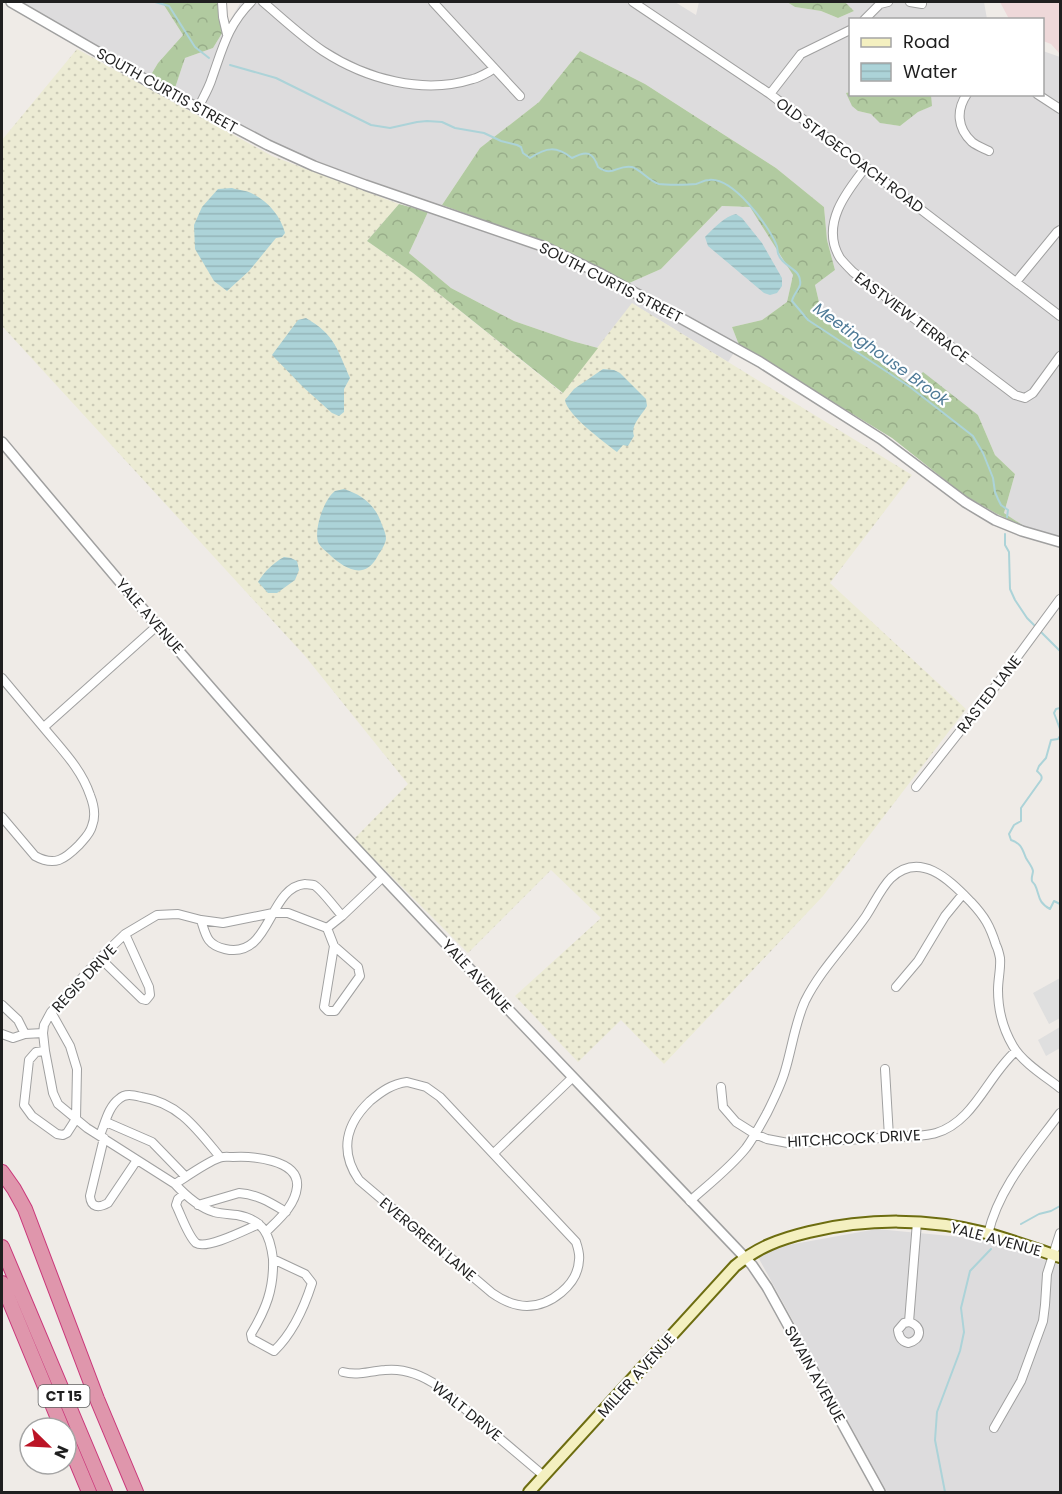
<svg xmlns="http://www.w3.org/2000/svg" width="1062" height="1494" font-family="Poppins,sans-serif">
<defs>
<pattern id="farmland-dots" width="8" height="8" patternUnits="userSpaceOnUse" patternTransform="scale(1.5)"><rect width="8" height="8" fill="#ecebd4"/><path d="M2 2h.1M6 6h.1" fill="none" stroke="#cac9b6" stroke-width="1.8" stroke-linecap="round"/></pattern>
<pattern id="forest-crowns" width="20" height="18" patternUnits="userSpaceOnUse" patternTransform="scale(1.5)"><rect width="20" height="18" fill="#b1caa0"/><path d="M2 6a3 3 0 1 1 6 0M12 15a3 3 0 1 1 6 0" fill="none" stroke="#98ad89"/></pattern>
<pattern id="water-rules" width="6" height="5" patternUnits="userSpaceOnUse" patternTransform="scale(1.5)"><rect width="6" height="5" fill="#acd3d8"/><path d="M0 2.5h6" fill="none" stroke="#94b5b9"/></pattern>
</defs>
<rect width="100%" height="100%" fill="#efebe7"/>
<path fill="#dddcdd" d="M18,2H162L183,35L158,63L149,78Z
M241,2H675L696,15L699,2H787L795,7L821,11L838,18L854,11L845,2H984L987,19L850,20V92L846,93L858,111L871,114L881,123L900,126L918,112L931,106V95L1042,94L1043,51L1060,57V537L1027,528L1004,513L1015,474L995,455L978,415L911,385L823,319L815,285L835,270L827,240L824,207L776,168L645,84L580,51L539,102L480,148L442,205L351,174L284,148L174,91L185,58L213,48Z
M722,206L750,207L778,248L793,275L787,302L762,320L732,327L739,345L728,362L633,304L598,348L572,341L514,321L451,288L409,253L428,212L528,247L571,265L613,287L627,284L661,269Z
M877,1229L981,1239L1060,1265V1492H887L758,1257L777,1247Z"/>
<path fill="#eed8d9" d="M1000,2H1060V54L1051,44L1043,41L1042,20L1009,19Z"/>
<path fill="url(#farmland-dots)" d="M77,49L272,156L399,204L367,241L413,273L562,393L632,303L912,475L830,583L966,709L823,896L664,1064L621,1020L578,1062L515,996L601,918L551,870L468,953L354,839L408,784L305,656L2,326V140Z"/>
<path fill="url(#forest-crowns)" d="M162,2H219L218,17L224,30L213,48L185,58L174,91L149,78L158,63L183,35Z
M787,2H845L854,11L838,18L821,11L795,7Z
M580,51L645,84L701,120L776,168L824,207L827,240L835,270L815,285L823,319L910,385L923,372L978,415L995,455L1015,474L1004,513L1027,528L997,514L964,495L892,438L739,345L732,327L762,320L787,302L793,275L750,207L722,206L661,269L627,284L550,244L442,205L480,148L539,102Z
M850,92V94L931,95L932,106L918,112L900,126L880,123L871,114L858,111L852,106L846,93Z
M399,204L428,212L409,253L451,288L514,321L572,341L598,348L563,393L413,273L367,241Z"/>
<path fill="#dfdfdf" d="M1060,978V1018L1049,1024L1033,993Z
M1060,1027V1048L1046,1056L1038,1040Z"/>
<path fill="url(#water-rules)" d="M232,188C238,190 245,190 251,193C267,200 281,216 285,233L282,237L276,238L249,271L227,291L214,281L195,249L194,225L202,207L218,189Z
M736,214L742,218L762,243L782,278V286L777,293L770,295L764,293L708,246L705,237C713,229 725,216 736,214Z
M306,318C335,335 337,349 350,378L344,389V412L339,416L332,413L302,386L272,355L298,320Z
M603,369L614,370L620,373L646,399L647,406C642,415 630,425 634,436L628,446L623,445L617,452C604,442 567,415 565,400L574,389Z
M344,489C363,495 376,506 382,525C384,530 386,534 386,539C385,546 379,553 376,559C363,580 344,568 330,555C326,551 320,547 318,542C314,529 324,499 335,491C338,490 341,490 344,489Z
M284,557L291,558L297,561L299,570L295,580L277,593H268L258,582C265,571 273,563 284,557Z"/>
<g fill="none" stroke-linecap="round" stroke-linejoin="round">
<path stroke="#acd3d8" stroke-width="2" d="M155,2L169,6L195,47L209,58
M230,65L276,78L371,125L390,128L417,122L427,121L442,122L455,128L484,133L501,141L517,145L521,147L523,153L530,158C547,147 556,146 572,158C587,150 593,152 598,167C613,178 617,164 632,167C640,169 650,182 659,184C665,185 688,185 696,184C700,183 704,180 709,180C733,177 768,225 776,244C778,247 777,250 778,253C782,268 803,268 800,285C798,291 793,295 792,301L808,320L910,387L973,436L983,453L993,478L995,492L998,499L1001,505L1008,510L1007,517
M1005,534V545L1009,552L1010,589L1015,600L1027,618L1060,651
M1060,708L1056,709L1054,713L1060,729
M1060,736L1058,739L1051,740L1046,758L1039,766L1037,771C1040,774 1043,776 1041,780L1021,808V821L1014,825L1009,834L1011,840C1022,844 1022,849 1026,858C1028,862 1032,866 1033,871C1033,874 1031,877 1032,881C1032,882 1034,883 1035,885C1040,895 1037,902 1050,909L1054,901L1060,904
M1021,1224L1039,1214L1051,1211L1060,1206
M945,1492L935,1440L937,1412L960,1351L964,1332L961,1308L970,1271L991,1249"/>
<defs>
<path id="minor" d="M222,2L223,17L227,34
M263,2C282,18 302,37 323,51C366,79 423,95 473,79C481,77 488,72 494,69
M433,2L520,96
M633,2L770,94L1060,316
M910,2L922,4
M864,20L880,4L888,2
M770,94L801,54L850,30
M967,94C956,110 957,128 972,142C977,146 983,148 989,151
M1037,94L1060,109
M198,108C203,98 209,88 212,78C223,47 228,25 251,2
M866,167C846,192 820,225 840,258C844,263 849,268 853,272L1015,395L1025,398L1033,393L1060,356
M1016,282L1057,232L1060,230
M2,678C17,696 33,715 49,734C65,753 82,771 90,795C94,805 96,816 92,826C90,834 84,839 79,845C65,859 55,867 35,856L2,817
M44,727L158,625
M916,787L998,683L1060,599
M201,920C206,936 207,945 225,949C271,960 268,887 305,884C306,884 313,885 314,885C321,889 336,909 342,916
M327,928L334,946L324,1007L328,1011H335L360,976L358,967L334,946
M100,958L142,999L146,1000L150,995L149,987L125,934
M896,987L918,961L945,916L963,894
M2,1005L18,1020L25,1034
M2,1034L13,1038L25,1034L43,1033
M45,1051L36,1052L29,1060L24,1105L32,1116L57,1134L63,1135L67,1133L76,1119L77,1069L70,1046L51,1012
M885,1069L889,1137
M407,1082L426,1087L440,1097L576,1242C578,1248 580,1254 579,1260C578,1285 550,1306 527,1306C514,1306 502,1300 492,1293L359,1180C339,1151 346,1124 370,1101C382,1091 392,1084 407,1082Z
M721,1087L723,1107L736,1122L755,1134L767,1139L788,1143L917,1136C923,1135 930,1135 936,1133C974,1122 988,1075 1016,1051
M106,1122L152,1142L186,1177
M100,1135C105,1124 108,1107 119,1099C125,1093 133,1095 141,1097C179,1103 197,1129 220,1157
M104,1138L90,1196C91,1208 99,1208 108,1203L137,1160
M494,1153L572,1078
M175,1184C186,1177 207,1162 219,1158C223,1156 228,1157 233,1157C251,1156 300,1159 297,1187C295,1206 279,1219 266,1232
M184,1194L178,1199L176,1205C181,1215 188,1236 196,1243C207,1250 247,1229 259,1224
M690,1201C709,1184 730,1168 746,1148C754,1137 761,1124 767,1113C774,1099 781,1085 785,1071C792,1048 795,1023 805,1001C821,969 846,945 866,916C874,904 881,888 891,878C921,850 950,881 971,902C985,917 990,926 996,945C998,949 999,953 1000,958C1001,968 998,979 998,990C998,1009 1003,1029 1013,1046C1022,1062 1046,1077 1060,1088
M198,1205L239,1193C257,1194 271,1203 286,1212
M988,1234C999,1187 1032,1151 1060,1113
M273,1259C270,1235 264,1220 237,1215C230,1214 222,1214 214,1212C198,1207 186,1196 175,1184L87,1128L58,1104L53,1093L45,1051L43,1033L44,1025L51,1012L100,958L125,934L157,915L178,914L201,920L223,923L273,913H288L327,928L342,916L383,877
M273,1259L305,1274L312,1283C304,1308 293,1333 274,1351L252,1339L251,1334C266,1309 274,1289 273,1259Z
M909,1322C923,1326 922,1340 908,1343C901,1341 899,1337 898,1330L904,1323L909,1322L917,1222
M343,1372C358,1376 369,1371 385,1370C404,1368 422,1375 438,1386L544,1476
M994,1428L1021,1381L1043,1321L1045,1305L1047,1274L1060,1233"/>
<path id="tertiary" d="M11,2L158,87L268,145L314,166L365,185L545,247L601,274L760,362L881,439L965,502L995,520L1022,531L1060,542
M2,442C107,567 213,694 324,814C465,966 610,1115 752,1265L767,1287L880,1492"/>
<path id="secondary" d="M529,1492L735,1266C758,1247 780,1239 809,1232C867,1218 929,1218 986,1233C1011,1240 1036,1249 1060,1257"/>
<path id="motorway" d="M2,1172L14,1189L25,1209L97,1399L136,1492
M2,1247L105,1492
M2,1283L62,1428
M66,1437L89,1492"/>
</defs>
<use href="#minor" stroke="#a0a0a0" stroke-width="10"/>
<use href="#tertiary" stroke="#a0a0a0" stroke-width="12"/>
<use href="#secondary" stroke="#6d6d10" stroke-width="14"/>
<use href="#motorway" stroke="#ca377a" stroke-width="16"/>
<use href="#minor" stroke="#fff" stroke-width="8"/>
<use href="#tertiary" stroke="#fff" stroke-width="9"/>
<use href="#secondary" stroke="#f4f0c0" stroke-width="10"/>
<use href="#motorway" stroke="#df96ac" stroke-width="14"/>
</g>
<g text-anchor="middle" dominant-baseline="central" stroke-width="4.5" stroke-linejoin="round" paint-order="stroke">
<rect fill="#fff" stroke="#626262" stroke-width="1.5" x="38.5" y="1385" width="51" height="22" rx="4.5"/>
<g font-size="14" font-weight="bold" fill="#1f1f1f">
<text x="64" y="1396">CT 15</text>
</g>
<g font-size="15" fill="#1f1f1f" stroke="#fff">
<text transform="translate(167 90) rotate(29)">SOUTH CURTIS STREET</text>
<text transform="translate(850 155) rotate(37)">OLD STAGECOACH ROAD</text>
<text transform="translate(611 282) rotate(27)">SOUTH CURTIS STREET</text>
<text transform="translate(912 317) rotate(37)">EASTVIEW TERRACE</text>
<text transform="translate(150 616) rotate(49)">YALE AVENUE</text>
<text transform="translate(989 694) rotate(-52)">RASTED LANE</text>
<text transform="translate(477 976) rotate(47)">YALE AVENUE</text>
<text transform="translate(84 978) rotate(-47)">REGIS DRIVE</text>
<text transform="translate(854 1138) rotate(-3)">HITCHCOCK DRIVE</text>
<text transform="translate(428 1239) rotate(40)">EVERGREEN LANE</text>
<text transform="translate(996 1239) rotate(15)">YALE AVENUE</text>
<text transform="translate(815 1374) rotate(61)">SWAIN AVENUE</text>
<text transform="translate(636 1375) rotate(-48)">MILLER AVENUE</text>
<text transform="translate(467 1411) rotate(39)">WALT DRIVE</text>
</g>
<g font-size="16" font-style="italic" fill="#4e7a97" stroke="#fff">
<text transform="translate(881 354) rotate(36)">Meetinghouse Brook</text>
</g>
</g>
<rect width="1062" height="1494" fill="none" stroke="#1f1f1f" stroke-width="6"/>
<rect x="849" y="18" width="195" height="78" fill="#ffffff" stroke="#a5a5a5" stroke-width="1.5"/>
<rect x="861" y="38" width="30" height="9" fill="#f4f0c0" stroke="#a5a5a5" stroke-width="1.5"/>
<text x="903" y="48" font-size="18" fill="#1f1f1f">Road</text>
<rect x="861" y="63" width="30" height="18" fill="url(#water-rules)" stroke="#a5a5a5" stroke-width="1.5"/>
<text x="903" y="78" font-size="18" fill="#1f1f1f">Water</text>
<g transform="translate(48 1446) rotate(114)"><circle r="28" fill="#ffffff" stroke="#a5a5a5" stroke-width="1.5"/>
<path d="M0-4.5L10 22L0 15L-10 22Z" fill="#bb1426"/>
<text y="-9" font-size="16" font-weight="bold" text-anchor="middle" fill="#1f1f1f">N</text>
</g>
</svg>
